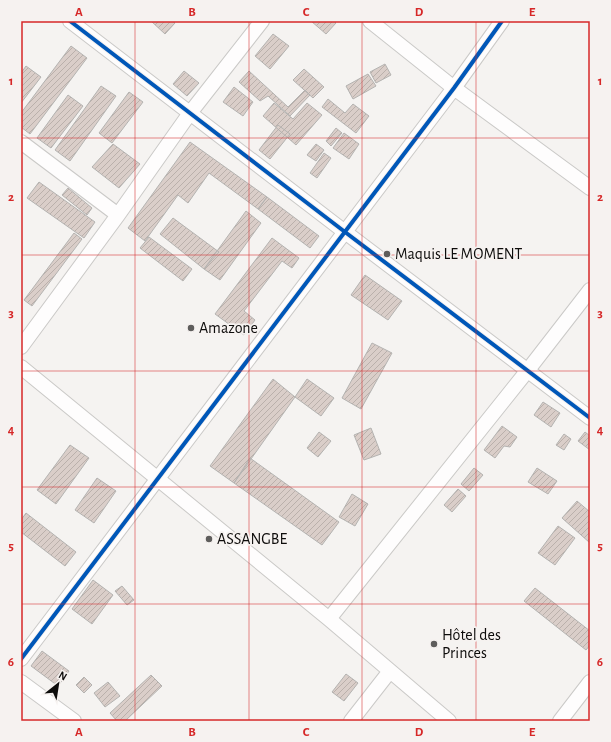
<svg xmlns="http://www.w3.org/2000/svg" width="611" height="742" font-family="'Alegreya Sans',sans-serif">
<defs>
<pattern id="building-hatch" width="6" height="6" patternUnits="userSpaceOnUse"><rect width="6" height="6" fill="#dacec9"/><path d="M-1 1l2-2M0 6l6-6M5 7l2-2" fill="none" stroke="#bab0ab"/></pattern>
</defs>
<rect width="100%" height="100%" fill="#f5f3f1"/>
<path fill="url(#building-hatch)" stroke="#b4b3b1" d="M151,21H172L175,23L165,34Z
M311,21H334L336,23L326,34Z
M273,34L289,46L270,69L255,56Z
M71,46L87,58L30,134L21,127V113Z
M385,64L391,75L376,83L370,72Z
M26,66L41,77L21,103V73Z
M304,69L324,87L313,98L293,80Z
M184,71L199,83L187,96L173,84Z
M249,71L288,107L305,90L310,95L290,116L268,96L260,101L239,82Z
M368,74L376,86L353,99L346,86Z
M101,86L116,96L70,161L55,150Z
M234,87L253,102L243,116L223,102Z
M129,92L143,102L112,143L99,133Z
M68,95L83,106L51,148L37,138Z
M328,99L345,113L353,104L369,116L356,133L322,107Z
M274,103L293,119L307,103L322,115L296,145L263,116Z
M278,125L290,134L270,159L259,150Z
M336,128L342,133L331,146L326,141Z
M344,133L359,144L349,159L333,148Z
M190,142L267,197L258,209L209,173L188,203L178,195L145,241L128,228Z
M113,144L140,164L119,188L92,167Z
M316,144L324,150L316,161L307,155Z
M324,153L331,158L317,178L310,173Z
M39,182L95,222L84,238L27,198Z
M68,188L92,208L87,215L62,195Z
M267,197L319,236L310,248L258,209Z
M246,211L261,223L220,280L204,269Z
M173,218L219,252L204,269L160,234Z
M74,233L82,239L32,306L24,300Z
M149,237L192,269L183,281L140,248Z
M272,238L299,258L292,268L282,261L244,311L255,320L244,335L215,314Z
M365,275L402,301L388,320L351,295Z
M372,343L392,353L361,409L342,398Z
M273,379L295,397L234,483L210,466Z
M307,379L334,398L321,416L295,397Z
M543,402L560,413L551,427L534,415Z
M502,426L517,437L510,447L504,446L495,458L484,450Z
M371,428L381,454L364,460L354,435Z
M319,432L331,441L318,457L307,448Z
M585,432L590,436V450L578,441Z
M564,434L571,439L564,450L556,445Z
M70,445L89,458L56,504L37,490Z
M250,458L339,522L322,545L234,483Z
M474,468L483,475L469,491L461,484Z
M537,468L557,481L548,494L528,482Z
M97,478L116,491L94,523L75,510Z
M458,489L466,496L452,512L444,505Z
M352,494L368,504L355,526L339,517Z
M577,501L590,512V543L562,518Z
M26,513L76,552L65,566L21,532V520Z
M558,526L575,538L555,565L538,553Z
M93,580L113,595L92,624L72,609Z
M122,586L134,600L127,605L115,591Z
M535,588L590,631V645L586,650L524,601Z
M42,651L69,671L58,686L31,666Z
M346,674L358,683L344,701L332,692Z
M151,675L162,686L125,721H117L110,713Z
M84,677L92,685L84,693L76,685Z
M108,682L120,696L105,707L94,693Z"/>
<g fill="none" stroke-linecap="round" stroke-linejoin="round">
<defs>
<path id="minor" d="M70,21L345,232L590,418
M370,21L454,88L590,188
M21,142L118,215
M21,347L118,215L190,113L262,21
M21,367L329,619L449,721
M329,619L528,370L590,290
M21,659L454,88L502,21
M21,682L74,721
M351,721L390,671
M560,721L590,682"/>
</defs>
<use href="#minor" stroke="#cac9c7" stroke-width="16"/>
<use href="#minor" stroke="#fefdfd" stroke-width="14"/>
<defs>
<path id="cycleway" d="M70,21L345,232L590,418
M21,659L454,88L502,21"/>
</defs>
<use href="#cycleway" stroke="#f6f2f0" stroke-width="6"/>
<use href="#cycleway" stroke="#0057b8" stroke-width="4"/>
</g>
<path fill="none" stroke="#d62828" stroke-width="1" stroke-opacity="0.55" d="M135,21V721M249,21V721M362,21V721M476,21V721M21,138H590M21,255H590M21,371H590M21,487H590M21,604H590"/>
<g fill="#5e5d5c" stroke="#f6f2f0" stroke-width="1.5">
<circle cx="387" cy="254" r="4"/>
<circle cx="191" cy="328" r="4"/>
<circle cx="209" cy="539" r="4"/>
<circle cx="434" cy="644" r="4"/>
</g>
<g text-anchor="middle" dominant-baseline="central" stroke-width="3.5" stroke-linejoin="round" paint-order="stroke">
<g font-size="16" fill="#0d0c0b" stroke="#f6f2f0" text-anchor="start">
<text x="395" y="254">Maquis LE MOMENT</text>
<text x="199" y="328">Amazone</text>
<text x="217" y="539">ASSANGBE</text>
<text x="442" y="635">Hôtel des<tspan x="442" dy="18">Princes</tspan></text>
</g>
</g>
<rect width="611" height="742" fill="none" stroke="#f6f2f0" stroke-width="44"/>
<g transform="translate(58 684) rotate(30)" stroke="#f6f2f0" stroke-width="3" paint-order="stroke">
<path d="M0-3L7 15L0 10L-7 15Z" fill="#0d0c0b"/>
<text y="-6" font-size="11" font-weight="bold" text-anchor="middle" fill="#0d0c0b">N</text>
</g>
<rect x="22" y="22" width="567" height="698" fill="none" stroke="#d62828" stroke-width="1.5"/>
<g font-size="13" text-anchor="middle" font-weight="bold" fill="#d62828">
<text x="79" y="16">A</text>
<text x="192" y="16">B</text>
<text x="306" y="16">C</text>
<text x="419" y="16">D</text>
<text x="532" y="16">E</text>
<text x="11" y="85">1</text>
<text x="600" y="85">1</text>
<text x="11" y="201">2</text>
<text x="600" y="201">2</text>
<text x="11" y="317">3</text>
<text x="600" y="317">3</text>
<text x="11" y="434">4</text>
<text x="600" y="434">4</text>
<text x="11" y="550">5</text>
<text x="600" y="550">5</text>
<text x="11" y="666">6</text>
<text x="600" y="666">6</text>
<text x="79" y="736">A</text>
<text x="192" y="736">B</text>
<text x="306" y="736">C</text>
<text x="419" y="736">D</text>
<text x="532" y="736">E</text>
</g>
</svg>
